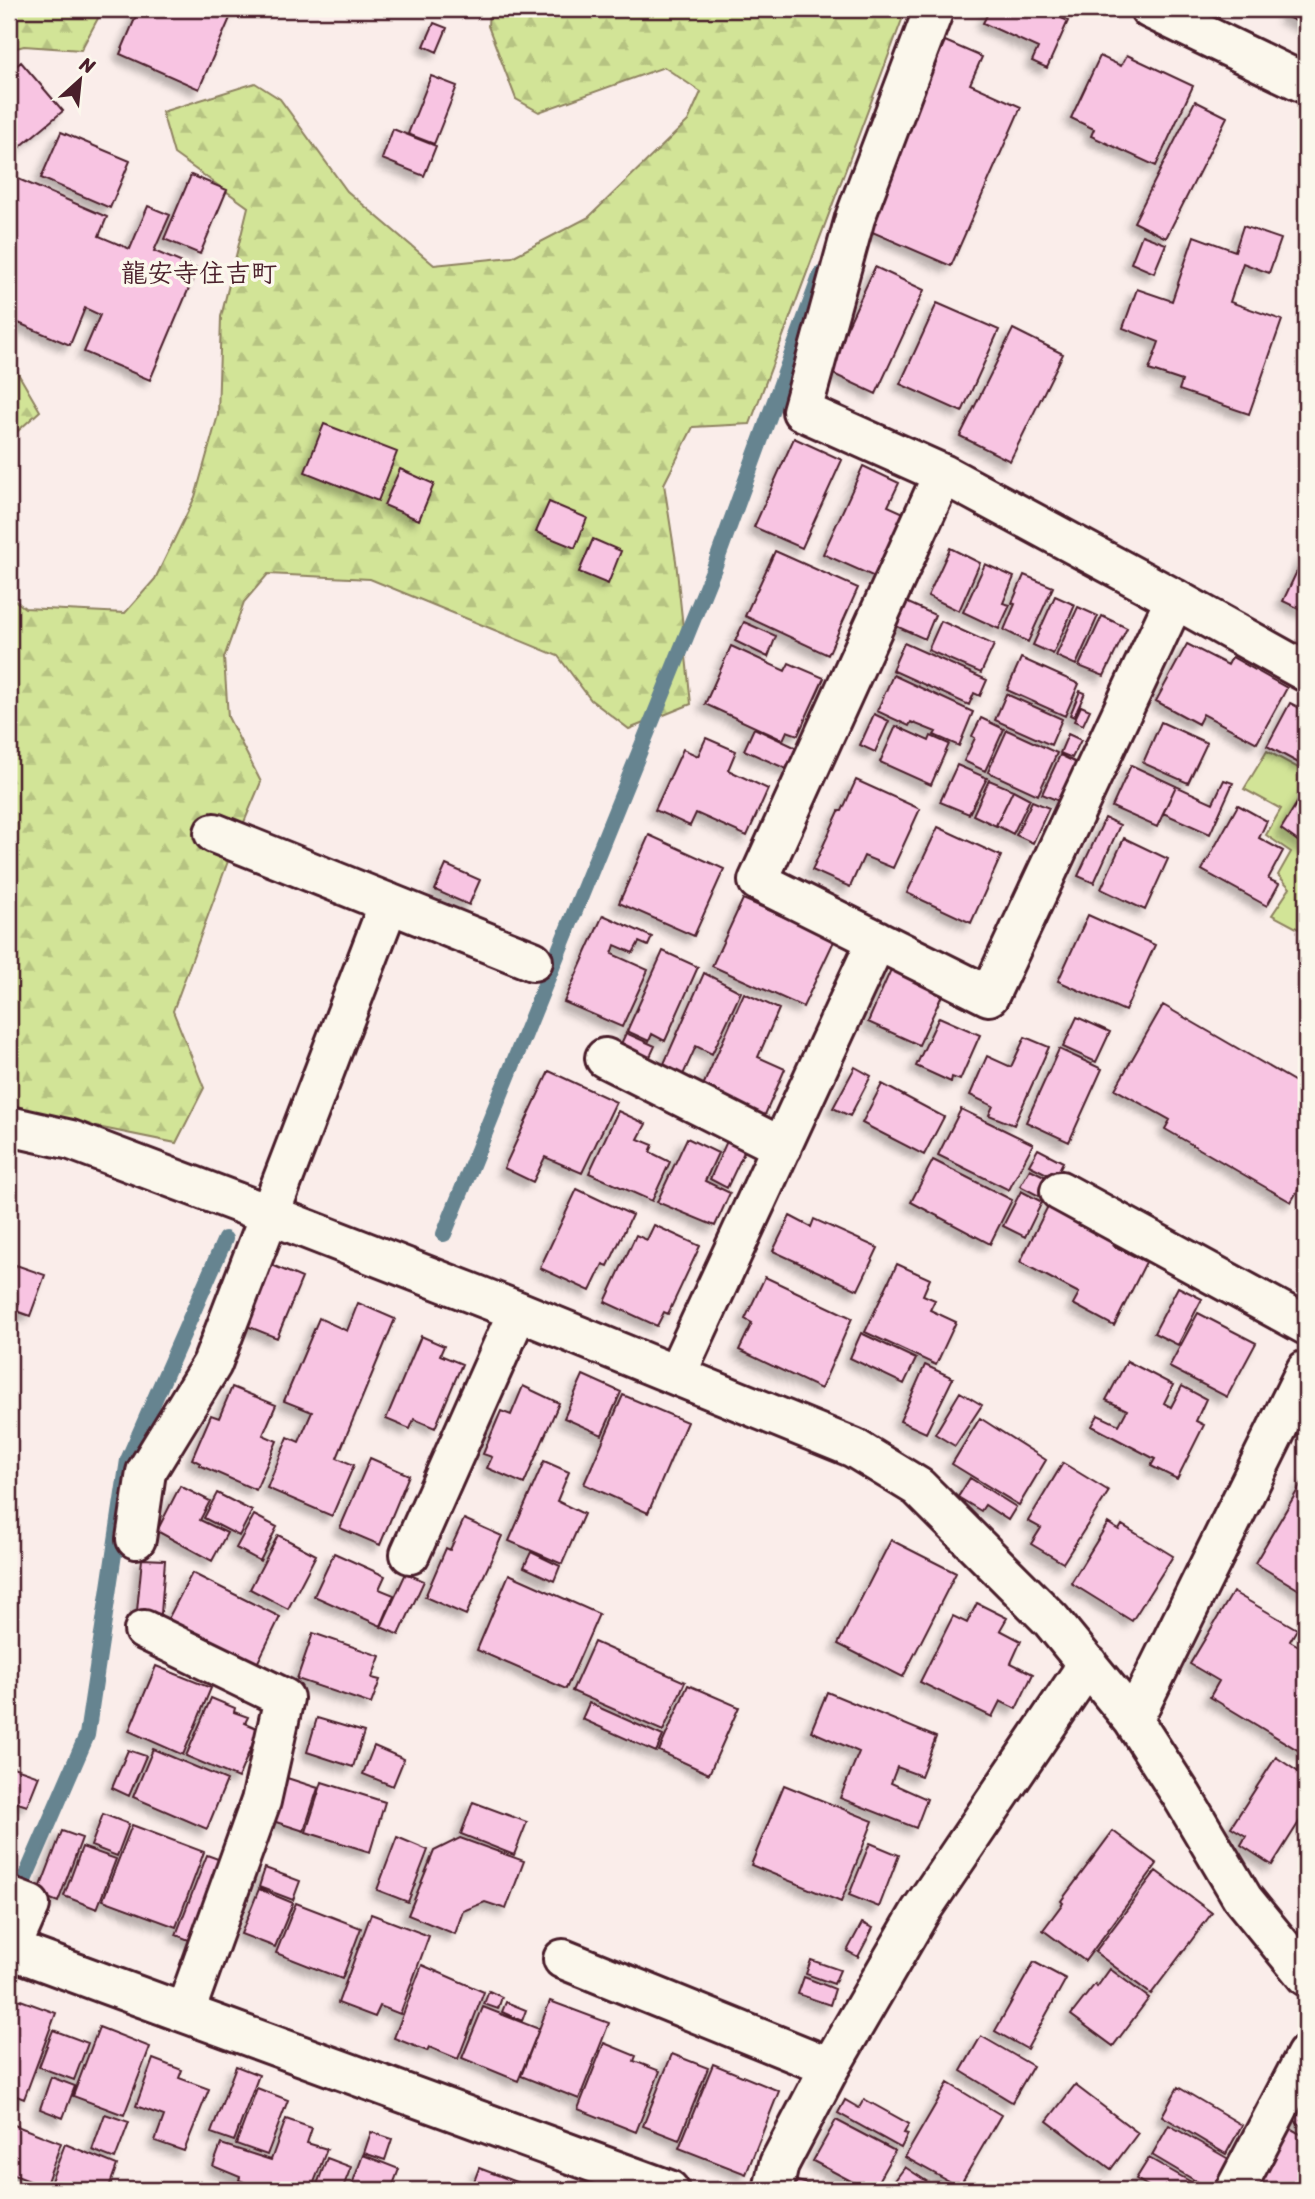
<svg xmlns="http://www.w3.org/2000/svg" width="1315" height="2199" font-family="Sriracha,'Klee One',sans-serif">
<defs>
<pattern id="forest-firs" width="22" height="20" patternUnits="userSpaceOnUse" patternTransform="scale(1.75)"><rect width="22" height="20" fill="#d2e497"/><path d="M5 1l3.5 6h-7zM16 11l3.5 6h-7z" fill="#b6c382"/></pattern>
<filter id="shadow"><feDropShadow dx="-6" dy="6" stdDeviation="3.5" flood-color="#0004"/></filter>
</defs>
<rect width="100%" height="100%" fill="#faedea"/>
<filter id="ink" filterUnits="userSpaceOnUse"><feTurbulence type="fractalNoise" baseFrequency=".0143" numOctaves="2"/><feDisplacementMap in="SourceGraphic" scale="14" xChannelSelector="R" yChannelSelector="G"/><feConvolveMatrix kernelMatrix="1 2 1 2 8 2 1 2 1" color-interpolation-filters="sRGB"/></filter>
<g filter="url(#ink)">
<path fill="url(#forest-firs)" stroke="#8e8261" stroke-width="2" d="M9,9H103L81,50L24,46L9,50Z
M489,9H906L750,424L693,427L664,484L676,561L691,704L629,729L591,700L558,656L370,579L268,574L244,602L224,658L228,717L261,782L231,853L173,1011L204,1088L176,1143L9,1109V912L13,904L9,890V596L25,608L125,613L155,579L195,497L218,415L221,317L248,207L174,154L162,112L255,83L280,99L347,191L434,265L512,257L589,217L688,121L701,92L664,67L539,112L516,99L488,26Z
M9,358L40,411L9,439Z"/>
<path fill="#d2e497" stroke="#8e8261" stroke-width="2" d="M1267,751L1302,770H1306V933L1272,915L1290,888L1278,875L1291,852L1266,835L1281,809L1244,789Z"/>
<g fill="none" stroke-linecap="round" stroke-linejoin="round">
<path stroke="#668490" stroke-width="16" d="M444,1234L714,568L821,274
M16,1899L87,1735L128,1460L225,1239"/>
</g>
<path fill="#f8c4e2" stroke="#4a1f2b" stroke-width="2" filter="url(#shadow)" d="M139,9H234L199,89L120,54Z
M990,9H1042L1068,21L1047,68L1032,61L1038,48L983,23Z
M1288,9H1306V26L1285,16Z
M434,23L447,28L437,52L424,46Z
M945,41L982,57L970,84L1021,107L951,266L863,228Z
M1127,55L1193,86L1156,166L1091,136L1094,129L1071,118L1100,56L1121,66Z
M21,62L63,111L9,156V72Z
M431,76L457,86L434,144L408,134Z
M1195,101L1227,117L1166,238L1134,222Z
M393,129L436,146L424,176L382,159Z
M61,132L130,161L110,208L41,178Z
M9,175L107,217L99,236L130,249L148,206L170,215L154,251L197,269L150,380L84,352L100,315L85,308L70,345L9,319Z
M191,175L227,190L200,254L164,239Z
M1243,226L1281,239L1269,273L1243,263L1230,302L1282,320L1249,414L1179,390L1182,381L1149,370L1159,342L1123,328L1137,289L1172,301L1194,236L1235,251Z
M1142,235L1166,244L1154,273L1131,263Z
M875,267L924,290L876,394L827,371Z
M937,303L999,330L962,412L900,384Z
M1013,329L1063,354L1010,461L960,436Z
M324,424L397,452L378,501L305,472Z
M794,438L842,460L802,548L754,527Z
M863,466L899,483L888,506L906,514L877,578L823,554Z
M400,469L434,484L419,520L384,505Z
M549,502L587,518L575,548L536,532Z
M593,539L621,551L608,584L579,572Z
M950,548L980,563L959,611L928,596Z
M775,551L858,588L828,655L745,616Z
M1306,552V612L1283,601Z
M985,564L1014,577L1003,603L1010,605L999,629L963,612Z
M1024,575L1053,587L1028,642L1004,630L1015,604L1012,603Z
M1055,596L1075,605L1053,654L1033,645Z
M906,602L935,615L925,639L896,626Z
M1078,607L1098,616L1076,665L1056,656Z
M1102,616L1127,628L1104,676L1079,666Z
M941,621L994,645L981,673L928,650Z
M744,622L776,636L768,657L735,641Z
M904,643L987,680L980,696L974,693L969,705L892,670Z
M1187,644L1228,665L1232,657L1287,688L1257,743L1203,714L1198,724L1156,701Z
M731,646L785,671L789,663L824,678L798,735L787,731L783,740L705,704Z
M1021,658L1079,684L1065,716L1007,690Z
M893,675L973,712L959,746L934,735L936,732L911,722L909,726L877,711Z
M1080,691L1085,693L1074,717L1070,715Z
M1006,694L1062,719L1051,745L995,720Z
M1290,703L1306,711V767L1267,746Z
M1081,706L1090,710L1083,725L1074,721Z
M874,714L889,721L875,752L860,745Z
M981,718L1004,729L985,771L964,761L975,738L972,736Z
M1161,722L1207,743L1188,783L1143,763Z
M896,726L929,741L931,736L949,744L931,785L880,762Z
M754,728L801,750L791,771L744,750Z
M1007,730L1057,753L1038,795L988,772Z
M1068,734L1081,740L1072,758L1060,753Z
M706,738L736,751L728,770L768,789L747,836L696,813L690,826L655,810L683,749L698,756Z
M1060,755L1083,766L1066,804L1042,794Z
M957,765L987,778L969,814L940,802Z
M1131,765L1176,786L1157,827L1112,807Z
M856,780L920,809L893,868L864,856L850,887L812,870L839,811H842Z
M989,780L1013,790L996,826L973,815Z
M1224,780L1233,783L1210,834L1163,813L1176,786L1213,803Z
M1306,788V847L1281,829Z
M1013,790L1030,799L1013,834L996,825Z
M1032,801L1049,808L1033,843L1016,835Z
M1238,805L1267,821L1259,838L1283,851L1268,879L1279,884L1267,906L1202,870Z
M1105,818L1120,825L1094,883L1078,876Z
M938,827L1001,856L971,923L907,893Z
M649,835L724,869L694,936L619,903Z
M1124,838L1168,859L1145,910L1101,889Z
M446,865L480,880L469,905L435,890Z
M743,899L835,939L803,1007L712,966Z
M603,915L652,937L648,946L639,942L633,953L615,945L612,954L648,970L622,1027L564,1002Z
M1088,915L1155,945L1125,1011L1058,981Z
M663,951L698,967L665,1041L652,1034L649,1041L627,1031Z
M892,967L944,991L919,1045L868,1022Z
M704,973L741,992L712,1054L696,1046L683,1075L663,1066Z
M744,993L779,1009L758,1057L785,1069L764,1117L702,1088Z
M1163,1005L1306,1088V1134L1302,1142L1306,1145V1176L1291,1202L1165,1129L1170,1120L1115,1089Z
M939,1017L980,1035L960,1080L952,1077L951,1082L916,1066Z
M1077,1017L1110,1032L1096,1062L1063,1047Z
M626,1033L655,1046L649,1059L620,1046Z
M1025,1037L1049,1047L1014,1125L989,1115L993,1106L970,1095L987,1056L1011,1067Z
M1059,1049L1102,1069L1069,1142L1026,1122Z
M855,1067L871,1076L850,1116L833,1108Z
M549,1071L616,1102L582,1173L545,1157L533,1182L504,1168Z
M882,1084L944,1117L924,1155L862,1123Z
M961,1109L1033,1144L1009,1190L938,1155Z
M618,1111L646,1124L638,1139L653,1145L650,1152L670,1162L652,1201L589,1173Z
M687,1138L718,1153L705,1181L730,1193L715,1226L657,1202Z
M727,1141L745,1150L727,1188L710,1179Z
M1038,1149L1063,1162L1055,1178L1029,1165Z
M933,1160L1012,1200L990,1244L911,1202Z
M1030,1169L1052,1180L1043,1198L1020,1186Z
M577,1189L632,1215L608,1266L603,1264L590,1291L540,1268Z
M1021,1191L1042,1202L1025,1237L1003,1226Z
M1051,1200L1120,1235L1114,1246L1146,1262L1114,1326L1073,1304L1079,1293L1020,1262Z
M790,1216L811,1227L814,1219L878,1248L858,1290L773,1251Z
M654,1225L700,1246L668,1314L664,1312L657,1326L605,1302L636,1235L647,1240Z
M897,1264L930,1279L923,1295L935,1300L930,1310L956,1322L936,1365L865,1332Z
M16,1265L45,1275L30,1316L16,1311L19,1303L9,1299V1285Z
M272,1265L302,1278L277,1338L247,1326Z
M765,1277L852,1318L821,1389L739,1350L752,1323L745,1319Z
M1178,1287L1202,1299L1178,1345L1154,1333Z
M358,1303L395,1319L337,1458L354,1465L332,1516L267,1488L288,1437L299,1442L312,1412L284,1401L319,1318L347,1331Z
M1198,1313L1256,1343L1227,1397L1169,1367Z
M861,1333L916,1359L904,1384L850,1358Z
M421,1336L444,1346L440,1355L462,1364L435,1428L414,1419L410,1429L386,1419Z
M1127,1361L1173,1385L1164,1403L1171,1407L1182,1386L1206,1399L1196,1421L1204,1425L1177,1479L1151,1466L1155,1459L1092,1426L1098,1415L1119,1425L1127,1410L1106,1400Z
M925,1365L953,1378L926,1433L900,1421Z
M583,1375L621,1392L602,1435L564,1418Z
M523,1386L559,1403L524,1484L487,1468L492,1457L483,1454L501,1411L511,1415Z
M232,1387L276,1405L263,1435L277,1441L256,1490L199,1465L200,1463L192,1459L211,1415L219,1418Z
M960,1392L982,1405L955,1446L935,1434Z
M623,1395L687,1422L648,1513L584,1484Z
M980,1418L1046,1460L1019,1505L952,1464Z
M370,1458L409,1475L380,1545L340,1528Z
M544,1461L569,1472L557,1501L584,1514L562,1564L509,1541Z
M1063,1463L1109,1491L1063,1563L1031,1544L1041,1528L1028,1521Z
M1306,1476V1594L1255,1563Z
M970,1478L1016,1507L1008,1520L985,1505L981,1511L958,1497Z
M180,1486L210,1501L200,1520L227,1533L212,1561L157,1531Z
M217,1493L252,1511L239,1536L204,1518Z
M254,1515L277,1527L260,1561L236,1548Z
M464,1519L502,1536L466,1615L425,1597L446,1548L450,1550Z
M1108,1523L1119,1530L1122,1525L1173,1556L1132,1621L1071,1583Z
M278,1535L316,1555L288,1609L250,1589Z
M891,1540L956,1573L903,1677L838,1644Z
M531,1552L560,1566L554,1581L524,1567Z
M334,1553L385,1576L379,1589L394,1595L381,1626L314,1596Z
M142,1559L165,1560L161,1614L137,1611Z
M192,1573L280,1617L257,1664L168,1619Z
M406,1573L424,1581L399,1635L381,1627Z
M509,1574L599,1614L566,1689L477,1650Z
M1233,1592L1297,1629L1290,1641L1306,1650V1755L1210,1697L1219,1681L1190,1664Z
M977,1603L1007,1618L1000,1630L1021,1641L1011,1663L1033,1674L1016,1709L1000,1701L992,1717L920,1682L953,1616L967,1623Z
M313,1633L380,1656L372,1678L380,1680L371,1704L297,1679Z
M594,1642L685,1682L663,1731L572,1691Z
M156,1666L211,1688L183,1755L129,1731Z
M688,1685L739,1707L709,1774L659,1751Z
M827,1692L936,1737L921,1776L897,1767L891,1783L927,1799L916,1828L840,1798L859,1752L811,1731Z
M211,1698L235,1708L234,1712L248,1717L245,1723L259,1729L238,1778L186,1756Z
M589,1703L663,1736L656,1752L582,1719Z
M317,1718L364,1732L353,1767L307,1752Z
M374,1746L404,1759L393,1786L363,1774Z
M153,1749L227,1780L207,1829L133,1797Z
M128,1750L146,1756L129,1796L112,1788Z
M1276,1757L1306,1777V1811L1272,1865L1241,1845L1246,1836L1231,1827Z
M10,1766L39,1776L27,1806L9,1800Z
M287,1778L318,1788L304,1831L273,1821Z
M322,1782L385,1802L370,1852L306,1832Z
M784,1785L873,1821L841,1902L751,1865Z
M473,1802L527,1822L514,1855L461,1834Z
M103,1814L129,1824L117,1856L91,1846Z
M132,1825L204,1852L176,1927L103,1900Z
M62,1831L82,1838L58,1902L38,1894Z
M1113,1831L1157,1864L1085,1961L1043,1930L1063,1903L1061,1901Z
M397,1837L428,1850L408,1902L377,1890Z
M460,1838L524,1861L506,1909L485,1902L463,1911L455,1934L408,1915L434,1851Z
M870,1843L899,1855L879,1907L849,1895Z
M82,1847L116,1859L97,1909L64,1896Z
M207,1855L229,1863L199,1944L176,1935Z
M265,1868L300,1881L293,1900L259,1887Z
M1156,1871L1212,1913L1151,1994L1095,1952Z
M259,1889L293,1903L275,1947L241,1934Z
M296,1903L361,1928L342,1979L276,1953Z
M371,1914L429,1936L400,2014L380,2006L375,2017L338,2003Z
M862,1923L873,1928L858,1957L847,1951Z
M811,1960L840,1970L834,1984L806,1974Z
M1034,1962L1066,1979L1027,2049L995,2031Z
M422,1965L484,1992L458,2059L429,2047L427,2051L394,2038Z
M1110,1969L1149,1998L1113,2046L1071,2015L1095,1984L1097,1987Z
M804,1977L835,1989L830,2005L798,1994Z
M489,1991L502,1997L498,2009L484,2004Z
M15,1998L56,2013L24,2099L9,2093V2013Z
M550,2001L609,2023L579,2099L521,2076Z
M506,2002L526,2010L522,2021L502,2012Z
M483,2007L539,2029L518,2081L462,2058Z
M99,2027L150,2047L124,2115L73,2096Z
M53,2030L88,2043L74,2080L39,2067Z
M981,2036L1033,2066L1012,2102L961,2071Z
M604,2043L636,2056L634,2061L660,2071L636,2132L578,2109Z
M672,2054L708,2068L679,2140L643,2126Z
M153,2059L182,2070L179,2078L209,2089L184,2151L155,2141L164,2116L136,2106Z
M713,2064L779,2091L746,2174L679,2148Z
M236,2066L259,2075L234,2141L211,2133Z
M51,2077L75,2086L63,2118L40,2109Z
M948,2083L1001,2115L959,2187L905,2157Z
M1075,2085L1138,2133L1111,2169L1047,2121Z
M1178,2087L1242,2125L1226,2154L1162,2116Z
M257,2088L288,2100L267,2155L236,2144Z
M864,2099L909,2124L904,2133L908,2134L901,2148L838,2113L845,2100L859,2108Z
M1297,2100L1306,2108V2123L1303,2127L1286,2113Z
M105,2114L129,2122L115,2159L92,2150Z
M286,2119L312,2128L307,2143L327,2149L311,2190H263L239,2180L240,2177L213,2166L221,2144L271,2160Z
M836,2120L895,2151L873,2190H868L813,2161Z
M9,2123L61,2143L45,2187L9,2173Z
M1169,2125L1234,2162L1217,2190H1211L1152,2155Z
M1284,2125L1306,2137V2190H1249Z
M371,2132L392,2139L385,2160L364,2153Z
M65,2144L117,2165L108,2190H53L48,2189Z
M363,2155L399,2169L391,2190H350Z
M327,2158L351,2167L342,2190H315Z
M1149,2158L1205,2190H1155L1136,2179Z
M905,2167L940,2190H888Z
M479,2168L537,2190H471Z
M793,2180L808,2184L817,2190H791Z"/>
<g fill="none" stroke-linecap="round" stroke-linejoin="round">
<defs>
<path id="minor" d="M934,9L855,218L802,411L943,474L1175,599L1306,672
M943,474L758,881L989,996L1175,599
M214,833L533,961
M605,1058L782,1147
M9,1126L71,1140L268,1214L518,1311L854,1448L918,1487L1051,1620L1133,1720L1182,1796L1243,1899L1306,1976
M1060,1191L1306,1325
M676,1375L877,940
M136,1539L146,1472L212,1364L389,903
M410,1554L518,1311
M144,1630L284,1698L261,1801L185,2012
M1133,1720L1306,1370
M9,1897L30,1905L9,1953
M10,1949L669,2190
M563,1959L830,2067
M773,2190L779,2164L830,2067L920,1912L1088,1664
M1235,2190L1306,2055"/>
<path id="major" d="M1150,9L1306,84"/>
</defs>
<use href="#minor" stroke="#4a1f2b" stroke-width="44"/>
<use href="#major" stroke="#4a1f2b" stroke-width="44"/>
<use href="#minor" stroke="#fbf7ec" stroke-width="38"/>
<use href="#major" stroke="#fbf7ec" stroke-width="38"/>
</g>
</g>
<g text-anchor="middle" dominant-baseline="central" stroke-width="7" stroke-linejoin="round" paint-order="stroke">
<g font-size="26" font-weight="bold" fill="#4a1f2b" stroke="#fbf7ec">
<text x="199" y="273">龍安寺住吉町</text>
</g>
</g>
<rect width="1315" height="2199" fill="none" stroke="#fbf7ec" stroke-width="35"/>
<rect x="18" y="18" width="1280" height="2164" fill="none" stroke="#4a1f2b" stroke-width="2.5" filter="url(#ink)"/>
<g transform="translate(80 80) rotate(27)" stroke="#fbf7ec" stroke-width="5" paint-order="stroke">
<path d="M0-5L12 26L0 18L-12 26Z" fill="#4a1f2b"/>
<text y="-10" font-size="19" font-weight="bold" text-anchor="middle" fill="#4a1f2b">N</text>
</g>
</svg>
